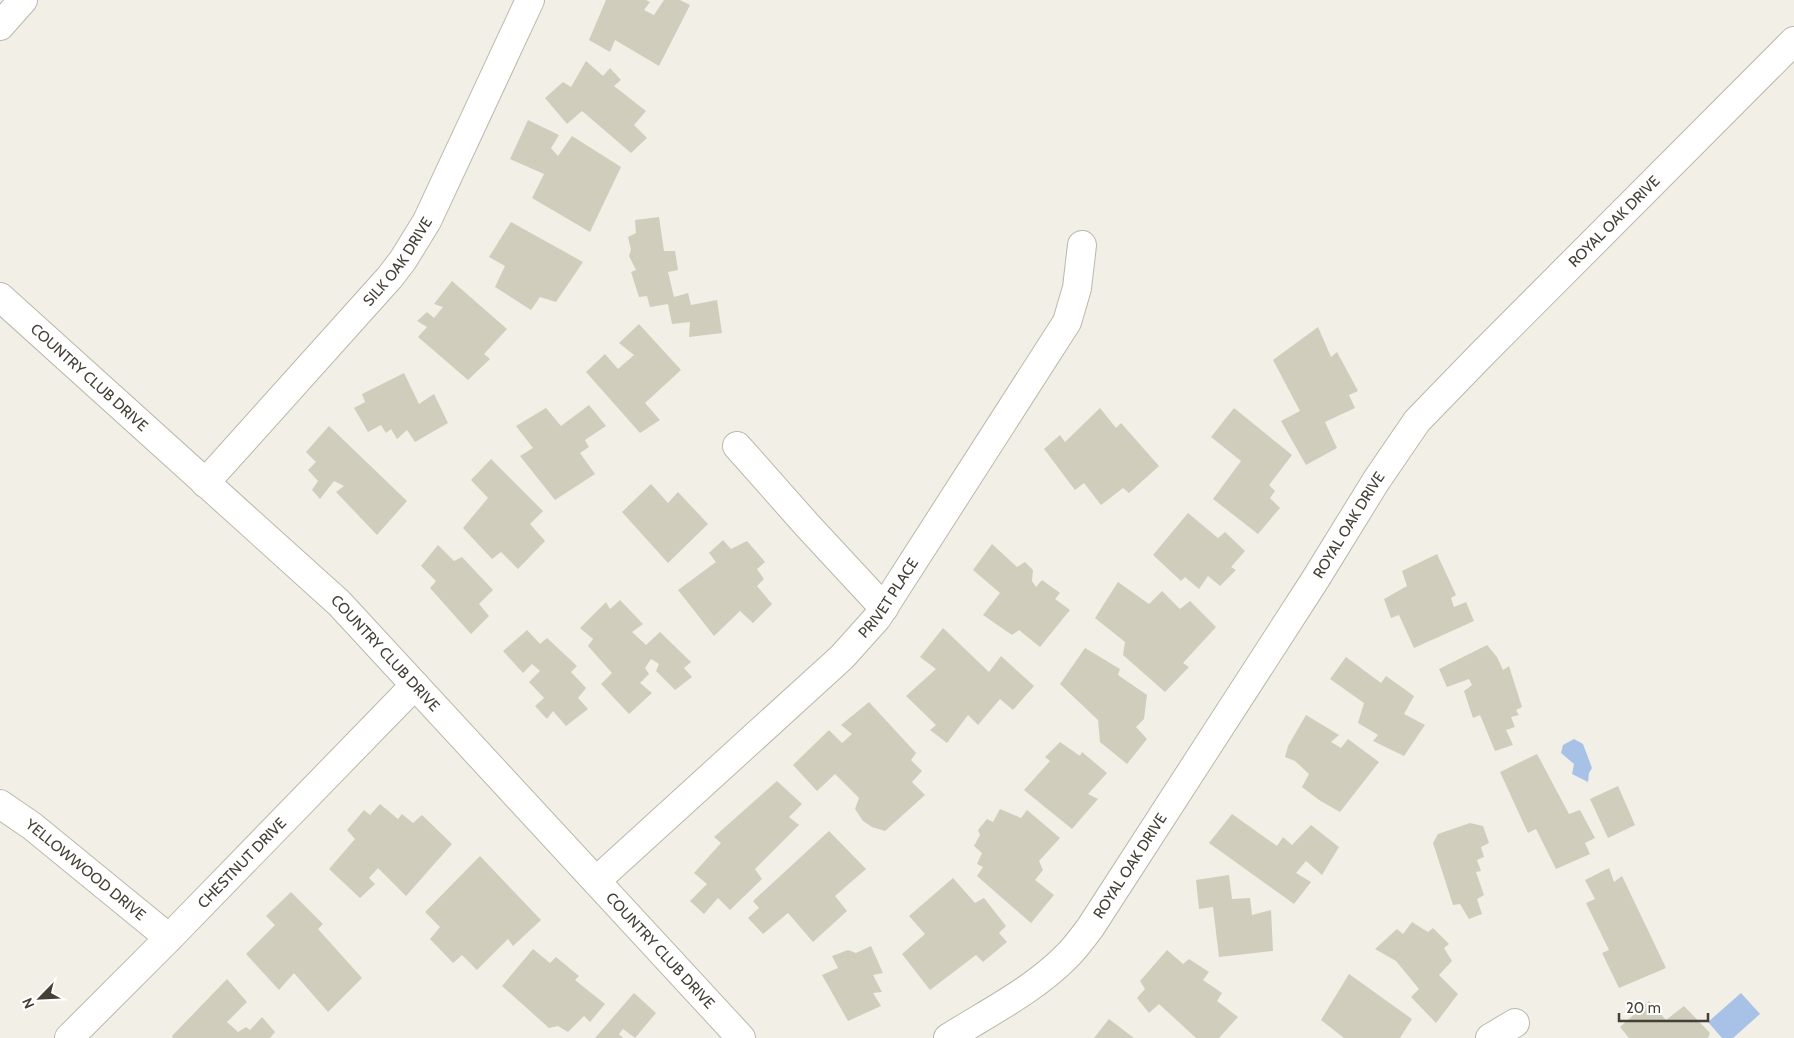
<svg xmlns="http://www.w3.org/2000/svg" width="1794" height="1038" font-family="Cabin,sans-serif">
<rect width="100%" height="100%" fill="#f1efe6"/>
<path fill="#a8c2e7" d="M1574,739L1583,744L1592,768L1589,773L1588,782L1572,774L1574,764L1561,753L1563,745Z
M1741,993L1760,1014L1733,1038H1722L1708,1022Z"/>
<path fill="#d1cdbd" d="M606,0H646L650,2L644,10L654,15L664,0H680L690,5L659,66L615,40L610,52L589,40Z
M586,61L603,76L610,68L621,80L614,86L646,111L634,125L647,138L631,153L582,111L567,124L545,98L563,82L571,87Z
M528,120L559,135L551,148L558,156L572,136L621,167L590,232L532,198L544,174L510,159Z
M659,217L664,251H675L678,270L668,272L674,297L688,293L691,305L717,300L722,333L689,337L690,322L672,324L668,304L650,307L647,296L639,297L631,272L636,270L629,256L631,250L628,237L636,233L635,220Z
M511,222L583,262L556,302L540,297L531,310L495,287L505,266L489,257Z
M452,281L507,329L484,354L490,359L468,380L418,337L427,327L417,321L427,312L434,318L443,307L434,304Z
M639,324L681,370L645,403L660,420L640,433L586,372L605,354L618,369L634,355L619,343Z
M1318,327L1331,357L1337,352L1358,391L1349,395L1355,408L1325,422L1337,448L1306,465L1281,421L1300,411L1273,360Z
M404,373L419,404L434,394L448,423L415,442L407,430L397,439L391,429L386,433L381,425L368,432L354,408L365,402L362,394Z
M589,405L606,426L585,440L589,447L580,453L595,474L555,500L520,456L533,448L516,426L546,408L561,426Z
M1100,408L1116,428L1121,423L1159,466L1129,493L1123,488L1101,505L1084,483L1075,490L1044,449L1060,435L1065,442Z
M1234,408L1292,455L1269,485L1275,491L1270,498L1280,508L1258,534L1213,499L1241,461L1211,437Z
M329,426L407,501L377,535L336,492L344,486L334,481L320,499L312,490L318,481L308,470L316,462L306,452Z
M491,459L543,511L530,524L545,541L518,569L501,552L492,559L463,528L488,498L471,480Z
M651,484L668,503L678,492L708,524L668,563L622,512Z
M1188,513L1218,538L1225,532L1245,551L1231,567L1236,570L1220,586L1208,576L1199,589L1185,577L1181,581L1153,555Z
M723,540L731,549L747,541L765,562L757,569L764,579L757,586L772,604L753,623L740,611L714,636L678,590L716,562L709,553Z
M992,544L1017,567L1025,562L1033,570L1032,581L1036,587L1042,580L1060,593L1055,599L1070,610L1040,647L1019,630L1012,635L983,615L1000,593L973,570Z
M438,545L454,561L462,557L493,590L479,604L489,616L471,634L430,588L436,581L421,566Z
M1437,554L1456,595L1451,598L1454,607L1466,602L1474,621L1414,648L1399,615L1391,618L1384,599L1407,586L1402,571Z
M1118,582L1149,604L1162,591L1180,609L1190,601L1216,627L1183,663L1189,667L1165,692L1123,655L1125,642L1095,618Z
M620,600L643,624L632,632L646,645L660,632L691,662L684,668L692,677L675,690L656,671L659,664L651,659L645,668L649,674L640,683L652,693L629,714L601,684L612,673L588,646L593,639L580,628L606,602L610,609Z
M943,628L989,672L1001,656L1034,686L1013,710L1000,699L978,725L968,715L947,743L930,730L936,725L906,696L936,669L920,657Z
M527,630L540,644L547,638L577,666L571,672L586,688L578,698L588,709L566,726L553,711L547,719L535,706L544,698L529,682L540,671L532,664L523,673L503,651Z
M1487,645L1497,657L1503,670L1509,666L1522,707L1516,710L1519,715L1511,717L1515,727L1506,730L1513,745L1495,751L1480,715L1473,718L1464,691L1472,685L1469,679L1447,687L1439,669Z
M1085,648L1120,669L1118,675L1147,695L1144,719L1136,727L1147,739L1127,764L1100,742L1098,720L1060,684Z
M1346,657L1381,683L1386,676L1414,696L1404,714L1425,725L1404,756L1373,741L1378,735L1358,723L1364,703L1330,679Z
M869,702L916,753L911,760L922,771L912,782L925,795L885,831L872,827L863,821L855,809L859,798L835,774L817,791L793,765L829,730L842,743L852,734L841,725Z
M1306,715L1339,735L1331,742L1341,748L1348,739L1379,762L1340,812L1319,800L1302,787L1309,774L1295,761L1285,757L1288,746Z
M1060,742L1080,756L1082,752L1107,773L1088,794L1098,799L1072,829L1024,790L1050,761L1045,757Z
M1537,754L1569,814L1580,810L1595,838L1585,843L1590,854L1556,869L1536,829L1528,833L1500,772Z
M777,781L802,804L789,817L799,825L755,869L762,879L730,910L718,898L704,914L690,901L707,884L694,873L721,843L714,837Z
M1618,786L1635,825L1608,838L1590,799Z
M380,804L398,819L402,814L413,823L422,815L452,844L406,896L378,868L369,878L375,884L360,898L329,869L355,839L347,830L364,810L370,815Z
M1000,809L1021,818L1027,810L1060,838L1039,861L1043,870L1035,880L1054,895L1031,923L977,876L983,867L977,864L982,853L974,846L980,835L978,830L987,819L993,822Z
M1232,814L1277,846L1283,837L1292,845L1311,825L1339,847L1322,875L1306,861L1296,873L1311,882L1294,904L1209,843Z
M1470,823L1483,826L1489,843L1481,847L1484,857L1477,860L1481,871L1476,872L1484,895L1477,899L1482,914L1469,919L1460,904L1453,905L1433,843L1438,834Z
M829,831L866,869L835,896L847,911L813,942L788,913L763,934L748,918L759,908L753,901Z
M480,856L541,920L513,946L508,939L477,970L462,955L453,963L430,939L440,927L425,912Z
M1609,868L1614,882L1622,876L1666,968L1619,988L1602,953L1609,950L1586,903L1595,899L1585,880Z
M1229,875L1232,899L1250,898L1252,915L1271,910L1273,951L1219,957L1213,907L1199,909L1196,880Z
M953,878L975,903L984,898L1006,926L999,933L1007,942L983,962L976,955L930,990L902,954L925,934L909,916Z
M291,892L323,924L318,929L362,978L328,1012L294,973L279,990L246,954L275,925L266,916Z
M1412,922L1428,932L1433,928L1449,944L1444,948L1452,961L1439,975L1458,994L1436,1023L1411,997L1419,989L1396,961L1375,949L1397,929L1403,934Z
M871,946L883,973L873,975L882,992L873,993L881,1006L848,1021L822,975L838,968L832,956L848,950L856,953Z
M533,949L550,963L556,957L579,976L575,980L605,1004L590,1022L584,1016L568,1032L558,1026L549,1028L502,986Z
M1167,950L1183,964L1189,959L1209,972L1203,980L1222,993L1217,1001L1238,1017L1219,1038H1196L1159,1004L1149,1013L1137,998L1145,989L1140,981Z
M1349,974L1412,1019L1400,1038H1344L1321,1020Z
M227,979L247,1002L227,1022L238,1032L246,1027L250,1030L262,1017L275,1032L270,1038H173L172,1036Z
M634,993L656,1013L635,1038L623,1029L619,1034L623,1038H595Z
M1649,1001L1666,1020L1684,1006L1710,1033L1708,1038H1629L1620,1027Z
M1109,1019L1134,1038H1094Z"/>
<g fill="none" stroke-linecap="round" stroke-linejoin="round">
<defs>
<g id="minor">
<path d="M0,26L23,0"/>
<path id="s1" d="M0,297L339,603L741,1038"/>
<path d="M737,446L807,525L884,608"/>
<path id="s2" d="M205,483L390,277L403,260L427,221L530,0"/>
<path id="s3" d="M0,804L32,826L169,938"/>
<path id="s4" d="M596,881L842,657L877,618L1067,322L1077,288L1082,245"/>
<path id="s5" d="M69,1038L169,938L415,685"/>
<path id="s6" d="M948,1038C989,1012 1034,990 1068,955C1076,947 1083,937 1090,928L1315,580L1376,481L1417,421L1480,356L1794,41"/>
<path d="M1490,1038L1515,1023"/>
</g>
</defs>
<use href="#minor" stroke="#bbb8aa" stroke-width="30"/>
<use href="#minor" stroke="#fff" stroke-width="28"/>
</g>
<g text-anchor="middle" dominant-baseline="central" stroke-width="4.5" stroke-linejoin="round" paint-order="stroke">
<g font-size="15" fill="#434036" stroke="#fff">
<text stroke="none"><textPath href="#s6" startOffset="1065">ROYAL OAK DRIVE</textPath></text>
<text stroke="none"><textPath href="#s2" startOffset="294">SILK OAK DRIVE</textPath></text>
<text stroke="none"><textPath href="#s1" startOffset="120">COUNTRY CLUB DRIVE</textPath></text>
<text stroke="none"><textPath href="#s6" startOffset="660">ROYAL OAK DRIVE</textPath></text>
<text stroke="none"><textPath href="#s4" startOffset="408">PRIVET PLACE</textPath></text>
<text stroke="none"><textPath href="#s1" startOffset="525">COUNTRY CLUB DRIVE</textPath></text>
<text stroke="none"><textPath href="#s5" startOffset="246">CHESTNUT DRIVE</textPath></text>
<text stroke="none"><textPath href="#s6" startOffset="255">ROYAL OAK DRIVE</textPath></text>
<text stroke="none"><textPath href="#s3" startOffset="108">YELLOWWOOD DRIVE</textPath></text>
<text stroke="none"><textPath href="#s1" startOffset="930">COUNTRY CLUB DRIVE</textPath></text>
</g>
</g>
<g transform="translate(40 998) rotate(246)" stroke="#ffffff" stroke-width="4" paint-order="stroke">
<path d="M0-4L9 19L0 12L-9 19Z" fill="#434036"/>
<text y="-8" font-size="14" font-weight="bold" text-anchor="middle" fill="#434036">N</text>
</g>
<path d="M1619 1013v8h89v-8" fill="none" stroke="#434036" stroke-width="2.5"/>
<text x="1626" y="1013" font-size="15" fill="#434036" stroke="#ffffff" stroke-width="4" paint-order="stroke">20 m</text>
</svg>
